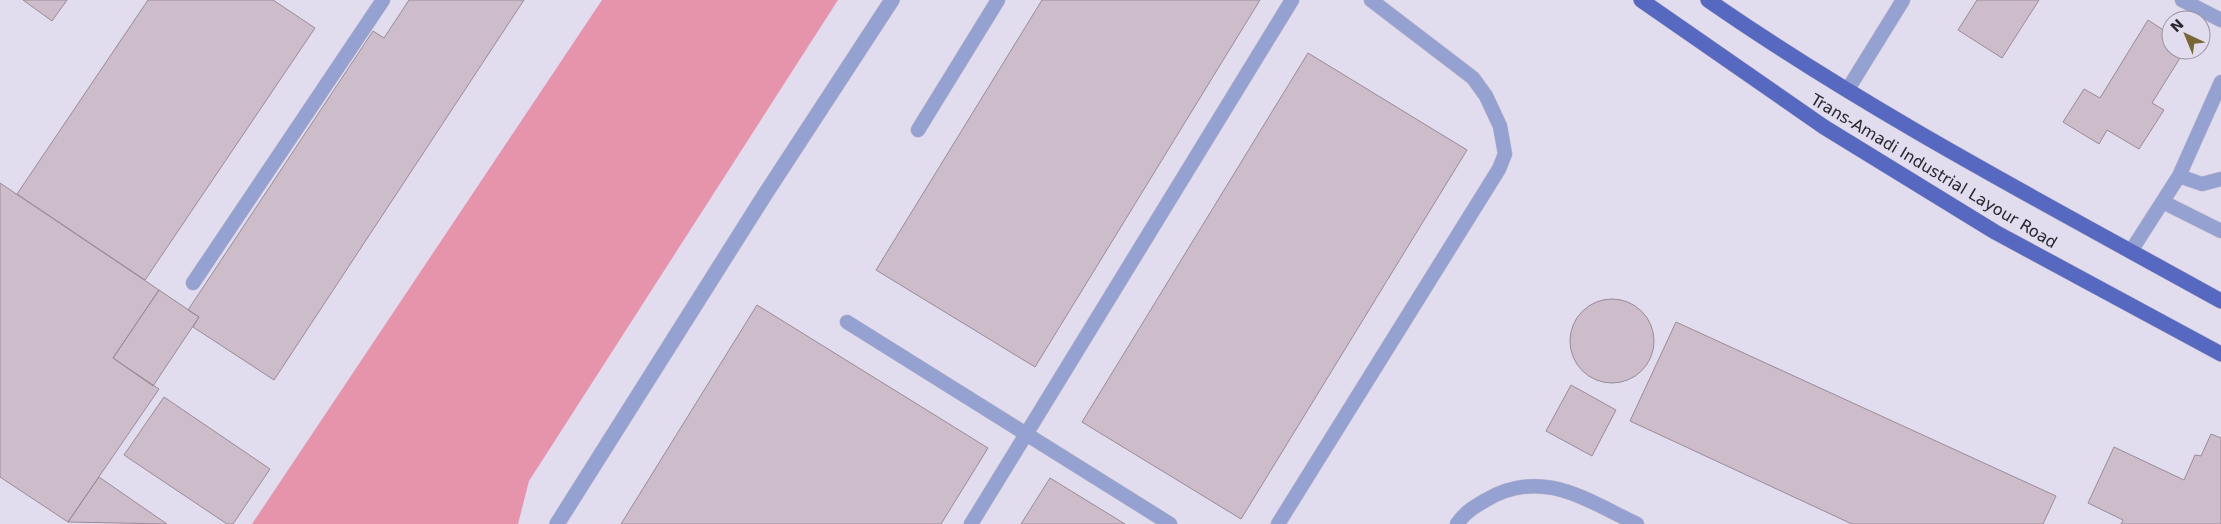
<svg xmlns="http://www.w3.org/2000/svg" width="2221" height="524" font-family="'DejaVu Sans',sans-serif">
<rect width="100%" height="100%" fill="#e2dcef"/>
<path fill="#e594ac" d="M602,0H838L529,481L518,524H252Z"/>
<path fill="#cdbcca" stroke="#9a8b98" d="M23,0H67L52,21Z
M148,0H273L315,28L145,280L17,194Z
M409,0H524L274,380L193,327L199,317L188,310L373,31L384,38Z
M1042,0H1260L1035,367L876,270Z
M1977,0H2039L2002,58L1958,30Z
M2148,20L2171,35V50H2185L2152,103L2164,110L2139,149L2107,130L2099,144L2063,122L2084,89L2100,98Z
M1308,53L1467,150L1241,519L1082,422Z
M0,183L159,290L113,358L159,389L68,522L0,477Z
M159,290L199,317L153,386L113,358Z
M1570 341a42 42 0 1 1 84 0a42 42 0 1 1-84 0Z
M757,305L988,448L941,524H621Z
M1676,322L2056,496L2043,524H1852L1630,421Z
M1571,385L1616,410L1592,456L1546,431Z
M164,397L270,469L233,524H227L124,455Z
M2211,434L2221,438V524H2121L2123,520L2088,503L2114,447L2184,480L2195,455L2201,456Z
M99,477L167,524L68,522Z
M1050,478L1125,524H1021Z"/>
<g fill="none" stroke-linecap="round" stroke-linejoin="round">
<defs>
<path id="lane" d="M2182,0L2221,20
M1848,89L1903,0
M918,130L998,0
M2179,176L2202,184L2221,179
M2163,202L2221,231
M2131,251L2179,176L2221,82
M193,283L383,0
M847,322L1170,524
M971,524L1292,0
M1278,524L1499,169L1505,154L1500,126L1486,96L1473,78L1371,0
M1457,524C1465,512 1474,507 1486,500C1542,467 1586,500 1637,524"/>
<path id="street" d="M557,524L764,196L892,0"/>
<path id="primary" d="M1641,0L1824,127L1995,232L2221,354
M1708,0C1871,113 2048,205 2221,301"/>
</defs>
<use href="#lane" stroke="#bdb8c8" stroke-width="15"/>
<use href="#street" stroke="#bdb8c8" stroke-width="16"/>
<use href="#primary" stroke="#bdb8c8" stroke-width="16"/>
<use href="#lane" stroke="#94a1d1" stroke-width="14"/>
<use href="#street" stroke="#94a1d1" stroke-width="15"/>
<use href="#primary" stroke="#5768c0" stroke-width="15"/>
</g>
<g text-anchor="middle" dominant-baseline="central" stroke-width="4" stroke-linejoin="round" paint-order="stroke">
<g font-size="16" fill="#29262d" stroke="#e2dcef">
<text transform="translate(1934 171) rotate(31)">Trans-Amadi Industrial Layour Road</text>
</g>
</g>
<g transform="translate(2186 35) rotate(316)"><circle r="24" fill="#e2dcef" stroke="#9893a1"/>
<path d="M0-4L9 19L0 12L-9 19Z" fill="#786634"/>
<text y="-8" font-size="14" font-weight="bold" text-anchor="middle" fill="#29262d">N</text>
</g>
</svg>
